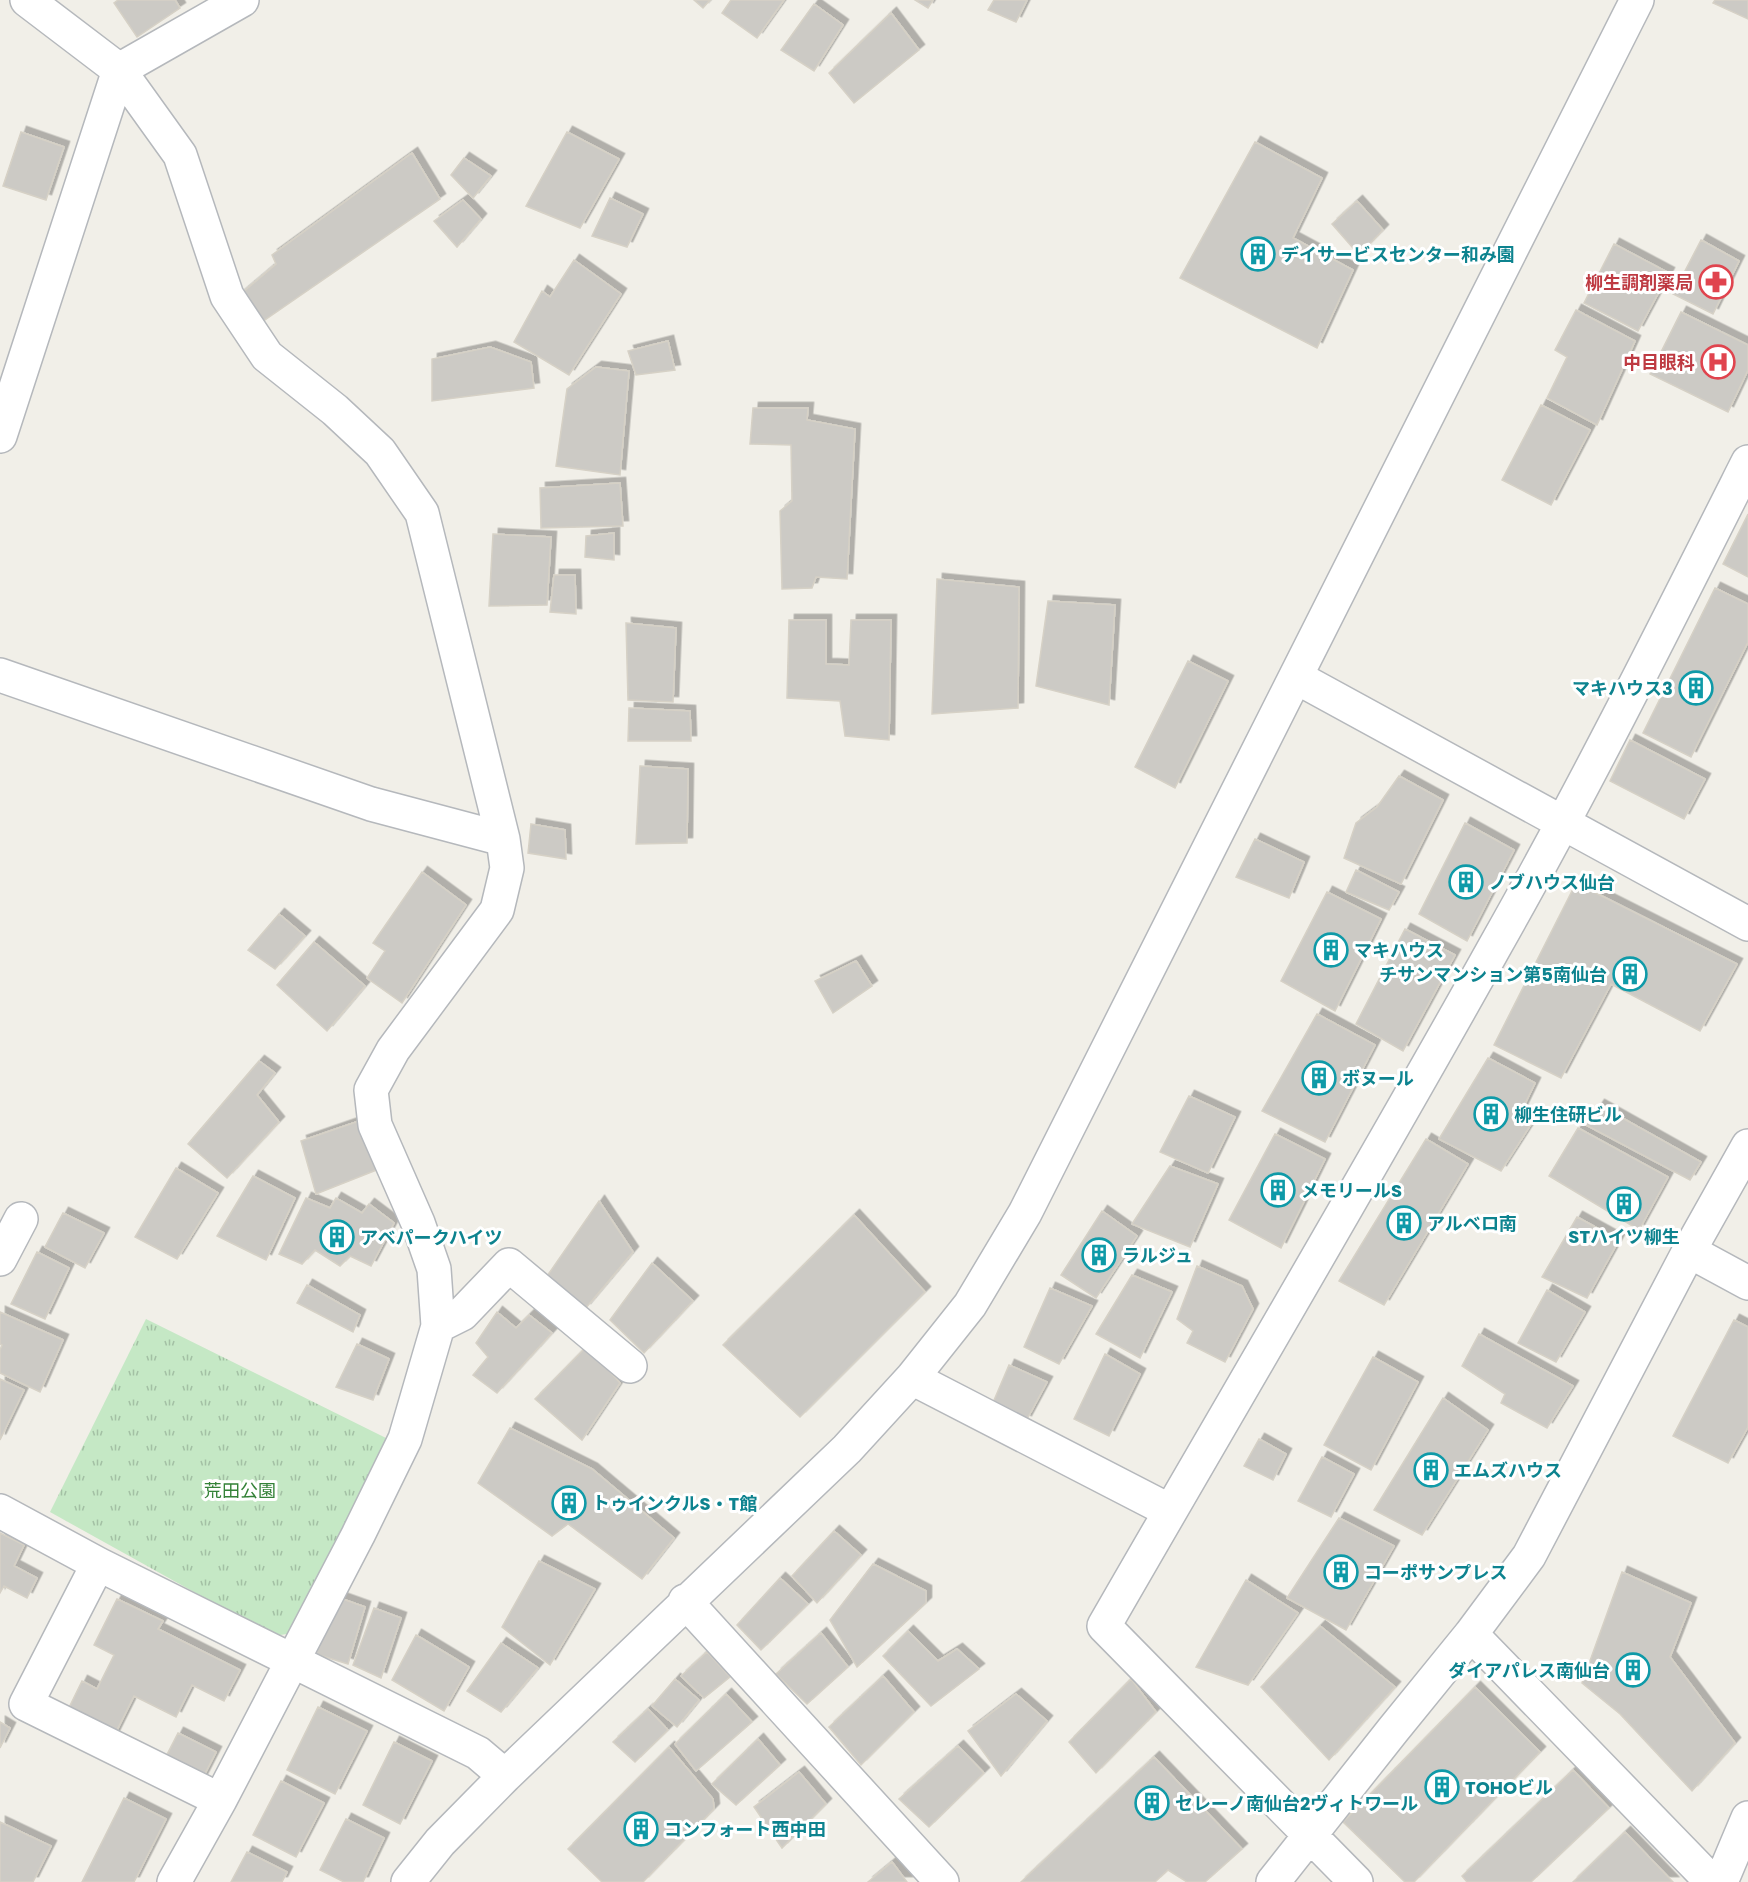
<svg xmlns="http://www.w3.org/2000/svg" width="1748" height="1882" font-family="Poppins,'Noto Sans JP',sans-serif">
<defs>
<pattern id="park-tufts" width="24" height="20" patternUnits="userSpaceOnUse" patternTransform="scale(1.5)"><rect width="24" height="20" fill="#c5e8c5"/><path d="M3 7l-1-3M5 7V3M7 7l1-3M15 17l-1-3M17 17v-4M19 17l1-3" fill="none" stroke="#a3c0a4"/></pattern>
<filter id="shadow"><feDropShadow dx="5.5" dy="-5.5" stdDeviation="0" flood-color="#0004"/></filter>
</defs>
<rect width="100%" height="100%" fill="#f1efe8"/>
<path fill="url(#park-tufts)" d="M146,1319L388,1439L294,1633L273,1636L50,1512Z"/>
<path fill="#cccac5" stroke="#d6d1c6" stroke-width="1.5" filter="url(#shadow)" d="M118,0H175L180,8L137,37L114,3Z
M694,0H710L703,8Z
M731,0H784L757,38L722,13Z
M915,0H933L928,8Z
M994,0H1027L1016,22L988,10Z
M1715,0H1748V19L1713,3Z
M814,4L843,25L814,71L781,50Z
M891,13L919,50L854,103L829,73Z
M21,132L64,147L46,200L3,186Z
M567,132L619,159L580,228L526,206Z
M1255,142L1322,178L1293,238L1353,270L1317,348L1180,278Z
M412,153L440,199L259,324L236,298L276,264L272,255Z
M464,158L491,176L473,198L451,175Z
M610,198L643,214L627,247L592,236Z
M463,200L481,219L457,247L434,221Z
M1357,201L1383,230L1359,255L1332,224Z
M1701,240L1739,261L1713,314L1673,294Z
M1614,244L1669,273L1638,331L1584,303Z
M574,260L621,294L569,375L514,342L542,291L550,297Z
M1576,310L1635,341L1597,425L1547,398L1567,357L1555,350Z
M1681,312L1748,345V370L1728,412L1650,374Z
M668,341L675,370L636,375L628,351Z
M490,347L531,362L534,388L432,401V359Z
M596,367L629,371L620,475L556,466L567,389Z
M1541,405L1590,430L1551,505L1502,480Z
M753,408H808L807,420L855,429L847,579L816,577L812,588L782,589L780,511L792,501L791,445L750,444Z
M620,483L623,526L541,528L540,488Z
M1748,514V577L1723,564Z
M614,533V560L585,557L586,536Z
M493,534L551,537L547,605L489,606Z
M554,575H575L576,614L550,612Z
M937,579L1019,587L1018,708L932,714Z
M1715,588L1748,604V642L1691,757L1643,733Z
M1048,601L1115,605L1109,705L1036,686Z
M789,620H826V664L849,665L851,620H891L889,740L845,736L840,701L787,698Z
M626,623L676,628L673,702L628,700Z
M1188,661L1228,681L1175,788L1135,767Z
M629,708L690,711L691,741H628Z
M1630,740L1705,779L1684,819L1610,781Z
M640,766L688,769L687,843L636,844Z
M1399,776L1443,800L1401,884L1344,858L1356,823L1377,807Z
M1465,823L1514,850L1467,941L1419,914Z
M531,824L565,830L566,859L528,853Z
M1255,839L1304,862L1289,898L1236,877Z
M1356,870L1399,892L1389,910L1346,892Z
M422,872L466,905L402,1003L367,978L385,951L373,943Z
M1576,883L1737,964L1700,1031L1611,984L1561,1078L1494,1045Z
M1327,892L1381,919L1335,1011L1281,981Z
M279,914L305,936L275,969L248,950Z
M1405,929L1455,955L1403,1051L1356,1024Z
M314,942L365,986L327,1031L277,985Z
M856,961L872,986L833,1013L815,981Z
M1317,1014L1375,1045L1325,1142L1262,1111Z
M1488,1058L1535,1083L1522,1110L1535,1118L1501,1171L1439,1139Z
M259,1061L275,1073L257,1095L279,1122L227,1178L188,1144Z
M1189,1096L1235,1117L1208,1173L1160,1152Z
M1599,1105L1701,1162L1690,1180L1586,1125Z
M359,1121L379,1169L316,1194L301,1141Z
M1578,1128L1668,1177L1639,1230L1549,1176Z
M1275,1134L1325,1159L1281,1248L1229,1220Z
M1426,1139L1468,1164L1384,1305L1339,1281Z
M1170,1166L1218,1184L1190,1247L1132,1224Z
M176,1168L218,1193L177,1259L135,1237Z
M253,1176L295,1198L266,1260L217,1236Z
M306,1198L330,1208L336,1198L362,1213L369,1204L394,1223L371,1266L350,1256L340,1266L315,1250L302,1264L279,1254Z
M599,1201L633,1252L585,1309L547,1276Z
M1102,1211L1137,1236L1096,1298L1061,1275Z
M63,1213L104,1233L85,1268L45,1247Z
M854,1215L925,1292L800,1417L723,1345Z
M1577,1217L1619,1240L1587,1298L1542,1277Z
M37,1252L69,1268L45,1319L11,1304Z
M652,1263L693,1301L644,1353L610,1320Z
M1197,1266L1242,1286L1253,1309L1225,1362L1187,1343L1193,1331L1177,1319Z
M1132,1275L1172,1292L1140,1358L1096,1334Z
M307,1285L360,1315L353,1332L297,1303Z
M1050,1288L1092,1306L1059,1364L1024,1347Z
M1547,1290L1585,1312L1556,1362L1518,1343Z
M0,1312L63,1340L40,1392L0,1373V1350L2,1345L0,1344Z
M497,1312L516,1328L529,1315L552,1333L497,1393L473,1375L488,1357L476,1343Z
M1734,1320L1748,1327V1427L1728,1463L1673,1436Z
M1479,1334L1573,1386L1547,1428L1501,1403L1505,1394L1462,1366Z
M357,1344L389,1359L373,1400L336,1387Z
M587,1346L620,1383L582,1440L535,1399Z
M1105,1354L1140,1374L1109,1436L1074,1419Z
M1373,1357L1418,1382L1371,1470L1324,1445Z
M1009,1365L1047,1382L1026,1421L992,1405Z
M0,1379L24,1390L0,1440Z
M1443,1398L1488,1430L1422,1535L1374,1510Z
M510,1428L592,1469L674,1538L642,1579L568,1524L552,1536L478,1483Z
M1259,1439L1286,1454L1273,1480L1244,1466Z
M1322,1457L1354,1474L1331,1517L1298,1501Z
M1339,1518L1394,1546L1346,1630L1287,1598Z
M834,1531L861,1555L817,1603L792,1576Z
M0,1533L24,1545L14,1566L37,1578L27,1598L4,1586L0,1593Z
M539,1561L595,1589L550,1665L502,1627Z
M873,1564L926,1591V1603L857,1667L830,1620Z
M1622,1572L1691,1603L1670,1657L1735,1743L1692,1791L1620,1714L1582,1683Z
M780,1578L808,1604L761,1650L737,1625Z
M1246,1580L1298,1613L1248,1685L1196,1667Z
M337,1597L365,1607L348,1664L316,1654Z
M117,1599L163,1621L158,1629L240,1670L224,1701L192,1685L176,1717L134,1696L110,1744L63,1720L82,1681L97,1689L114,1655L94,1645Z
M374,1608L401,1618L381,1678L353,1665Z
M1320,1626L1395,1687L1329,1760L1261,1687Z
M908,1631L938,1661L957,1649L979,1669L931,1706L883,1656Z
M821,1633L848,1667L807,1704L776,1674Z
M416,1635L469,1667L444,1711L392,1680Z
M501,1643L538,1668L501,1712L467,1691Z
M707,1652L730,1677L704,1698L681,1676Z
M883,1676L914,1712L861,1765L829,1727Z
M675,1679L699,1700L677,1727L652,1706Z
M1131,1679L1156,1712L1096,1773L1069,1742Z
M1475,1687L1540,1752L1414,1882H1405L1343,1822Z
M726,1694L752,1722L696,1771L675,1744Z
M1016,1694L1047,1721L1001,1776L968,1731Z
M318,1707L367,1731L335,1794L287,1770Z
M648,1709L668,1730L635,1762L613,1742Z
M0,1722L10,1728L0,1748Z
M178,1733L216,1752L195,1793L157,1774Z
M758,1739L780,1765L736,1805L712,1784Z
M394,1742L432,1761L400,1824L363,1805Z
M958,1746L984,1773L929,1827L899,1799Z
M669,1747L713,1799L714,1809L643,1882H602L568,1849Z
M1154,1757L1242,1849L1205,1882H1187L1168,1870L1155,1882H1021Z
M1573,1770L1609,1808L1531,1882H1467L1462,1876Z
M799,1772L826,1804L782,1848L754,1807Z
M281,1781L324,1803L296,1857L253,1835Z
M124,1798L166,1819L134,1882H82Z
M346,1819L384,1838L363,1882H344L320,1870Z
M0,1822L51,1846L33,1882H0Z
M1625,1832L1673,1882H1573Z
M247,1852L287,1872L282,1882H231Z
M892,1862L907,1882H868Z"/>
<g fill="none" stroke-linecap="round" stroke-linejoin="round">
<defs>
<path id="minor" d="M27,0L119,70L180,155L227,296L267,356L335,410L380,452L422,513L503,839L507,868L497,910L393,1050L371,1090L375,1125L418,1223L434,1269L438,1326L405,1439L358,1535L220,1800L174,1882
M0,436L119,70L242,0
M0,675L371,804L503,839
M1296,677L1748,924
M1689,1251L1748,1283
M0,1259L21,1219
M438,1326L462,1314L509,1265L630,1366
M912,1378L1170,1511
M0,1511L98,1564L478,1753L505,1776
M98,1564L26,1704L220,1800
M685,1601L942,1882
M1471,1634L1712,1882
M408,1882L440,1842L505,1776L847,1449L912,1378L970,1305L1025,1213L1637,0
M1273,1882L1393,1730L1471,1634L1529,1556L1689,1251L1748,1146
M1356,1882L1104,1626C1234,1400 1367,1176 1494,948C1584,789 1666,625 1748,462
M1721,1882L1748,1818"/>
</defs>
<use href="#minor" stroke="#b5b8bc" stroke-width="36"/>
<use href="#minor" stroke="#fff" stroke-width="33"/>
</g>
<defs>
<symbol id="building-ring" viewBox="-11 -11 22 22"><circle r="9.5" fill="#fff" stroke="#0f9aa8" stroke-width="1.5"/><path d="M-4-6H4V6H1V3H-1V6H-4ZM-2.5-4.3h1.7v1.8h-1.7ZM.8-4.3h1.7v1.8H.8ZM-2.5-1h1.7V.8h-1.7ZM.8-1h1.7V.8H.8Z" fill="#0f9aa8"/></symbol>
<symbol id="pharmacy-ring" viewBox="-11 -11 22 22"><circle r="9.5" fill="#fff" stroke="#e0444e" stroke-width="1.5"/><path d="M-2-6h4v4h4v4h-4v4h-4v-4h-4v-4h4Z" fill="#e0444e"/></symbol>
<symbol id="hospital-ring" viewBox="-11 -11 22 22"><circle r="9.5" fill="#fff" stroke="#e0444e" stroke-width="1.5"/><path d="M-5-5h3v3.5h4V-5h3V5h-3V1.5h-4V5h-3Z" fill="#e0444e"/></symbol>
</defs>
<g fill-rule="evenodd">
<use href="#building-ring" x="1239" y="235" width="38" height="38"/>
<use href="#pharmacy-ring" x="1697" y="263" width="38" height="38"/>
<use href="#hospital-ring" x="1699" y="343" width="38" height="38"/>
<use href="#building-ring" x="1677" y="669" width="38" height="38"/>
<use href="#building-ring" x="1447" y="863" width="38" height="38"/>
<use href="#building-ring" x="1312" y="931" width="38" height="38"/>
<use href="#building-ring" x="1611" y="955" width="38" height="38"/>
<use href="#building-ring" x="1300" y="1059" width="38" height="38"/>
<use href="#building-ring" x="1472" y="1095" width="38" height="38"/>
<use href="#building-ring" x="1259" y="1171" width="38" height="38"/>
<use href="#building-ring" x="1605" y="1185" width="38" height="38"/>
<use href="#building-ring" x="1385" y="1204" width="38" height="38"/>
<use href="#building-ring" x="318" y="1218" width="38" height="38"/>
<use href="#building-ring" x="1080" y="1236" width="38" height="38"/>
<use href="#building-ring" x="1412" y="1451" width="38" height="38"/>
<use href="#building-ring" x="550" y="1484" width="38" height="38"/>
<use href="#building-ring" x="1322" y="1553" width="38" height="38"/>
<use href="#building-ring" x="1614" y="1651" width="38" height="38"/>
<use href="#building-ring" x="1423" y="1768" width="38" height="38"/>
<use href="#building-ring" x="1133" y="1784" width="38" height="38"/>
<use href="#building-ring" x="622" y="1810" width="38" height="38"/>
</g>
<g text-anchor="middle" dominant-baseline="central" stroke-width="6" stroke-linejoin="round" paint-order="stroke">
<g font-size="18" font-weight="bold" fill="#0d838f" stroke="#fff" text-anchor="start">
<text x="1281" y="254">デイサービスセンター和み園</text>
<text x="1673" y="688" text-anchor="end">マキハウス3</text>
<text x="1489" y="882">ノブハウス仙台</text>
<text x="1354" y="950">マキハウス</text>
<text x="1607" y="974" text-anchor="end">チサンマンション第5南仙台</text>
<text x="1342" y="1078">ボヌール</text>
<text x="1514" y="1114">柳生住研ビル</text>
<text x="1301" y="1190">メモリールS</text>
<text x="1427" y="1223">アルベロ南</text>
<text x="1624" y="1236" text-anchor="middle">STハイツ柳生</text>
<text x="360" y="1237">アベパークハイツ</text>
<text x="1122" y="1255">ラルジュ</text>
<text x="1454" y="1470">エムズハウス</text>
<text x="592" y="1503">トゥインクルS・T館</text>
<text x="1364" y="1572">コーポサンプレス</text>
<text x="1610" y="1670" text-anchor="end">ダイアパレス南仙台</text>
<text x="1465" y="1787">TOHOビル</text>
<text x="1175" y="1803">セレーノ南仙台2ヴィトワール</text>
<text x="664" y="1829">コンフォート西中田</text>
</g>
<g font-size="18" font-weight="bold" fill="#be3a42" stroke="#fff" text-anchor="end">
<text x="1693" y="282">柳生調剤薬局</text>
<text x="1695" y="362">中目眼科</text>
</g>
<g font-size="18" fill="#348238" stroke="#fff">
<text x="240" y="1490">荒田公園</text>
</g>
</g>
</svg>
